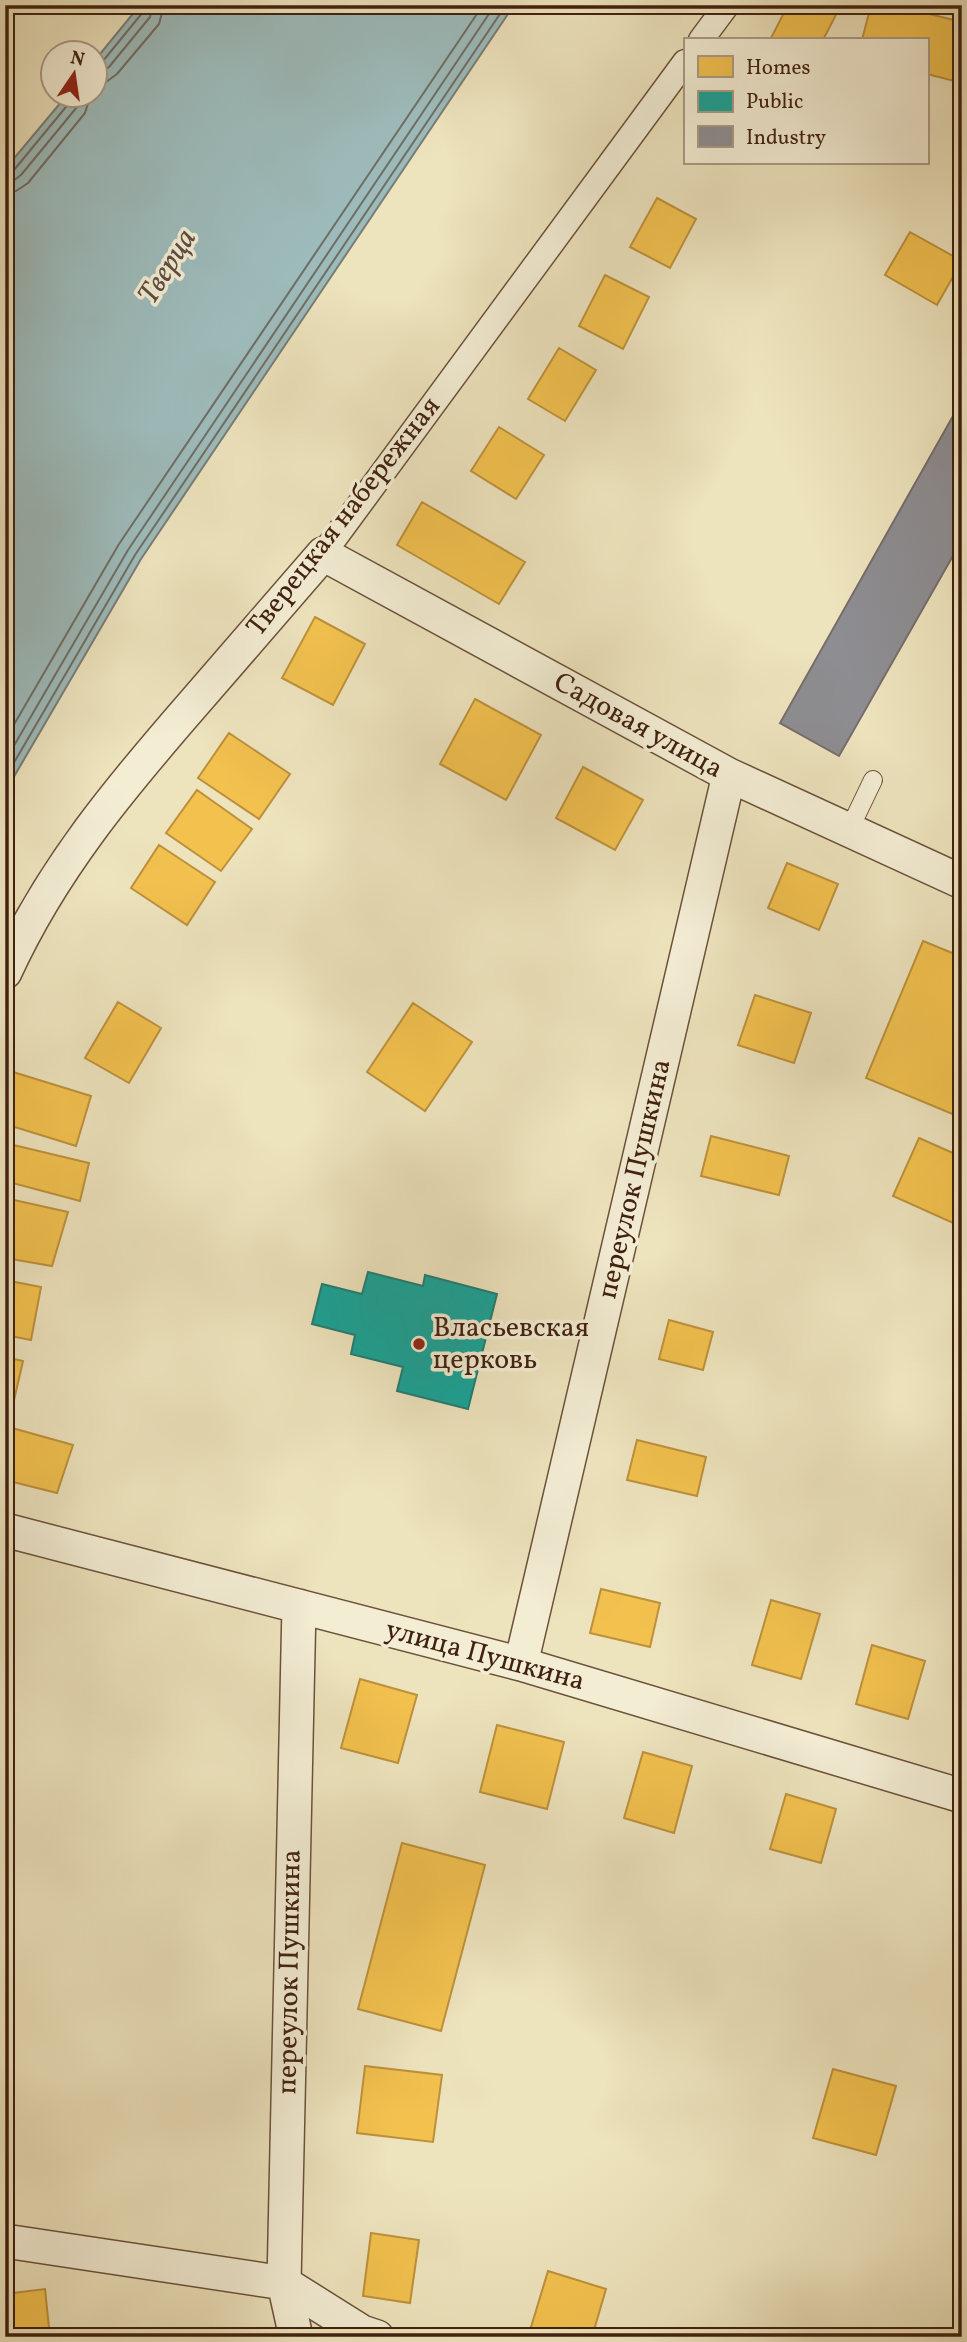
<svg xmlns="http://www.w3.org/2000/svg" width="967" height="2342" font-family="Vollkorn,serif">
<rect width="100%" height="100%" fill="#ede3bd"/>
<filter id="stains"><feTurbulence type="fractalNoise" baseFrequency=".00286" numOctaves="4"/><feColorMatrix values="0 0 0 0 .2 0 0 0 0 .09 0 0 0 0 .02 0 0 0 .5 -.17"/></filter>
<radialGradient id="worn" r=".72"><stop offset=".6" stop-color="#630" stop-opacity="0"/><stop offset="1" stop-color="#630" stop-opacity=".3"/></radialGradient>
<path fill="#9dbbbb" stroke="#787d76" stroke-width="2" d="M140,5H514L141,559L5,792V169L67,95L94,94L95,60Z"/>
<path fill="#f2c14e" stroke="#bd913b" stroke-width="2" d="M788,5H841L823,40H770Z
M871,5H893L962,22V83L927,74V40H862Z
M657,198L696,219L670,268L630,247Z
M910,232L962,261L937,305L885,275Z
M605,275L649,297L623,349L579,326Z
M559,348L596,370L565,421L528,399Z
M499,427L544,455L516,499L471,471Z
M422,502L525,562L499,604L397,545Z
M315,617L365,644L333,705L282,678Z
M475,699L541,735L506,800L440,764Z
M229,733L290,774L259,819L198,778Z
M583,767L643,800L615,850L556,818Z
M197,790L252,829L221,871L166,833Z
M159,845L215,882L187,925L131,888Z
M787,863L838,884L819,930L768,908Z
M923,941L962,957V1118L866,1078Z
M755,995L811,1013L794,1063L738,1045Z
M118,1002L161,1028L129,1083L85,1058Z
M413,1003L472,1042L425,1111L367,1072Z
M13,1072L91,1096L76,1146L5,1124V1098Z
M711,1136L789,1156L779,1195L701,1176Z
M919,1138L962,1157V1227L893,1196Z
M5,1143L89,1163L80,1201L5,1181Z
M5,1198L68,1212L52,1266L5,1258Z
M5,1280L41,1287L31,1340L5,1335Z
M669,1320L713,1332L703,1370L659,1359Z
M5,1357L23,1361L12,1409L5,1407Z
M5,1426L73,1445L57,1493L5,1480Z
M637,1440L706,1457L697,1496L627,1480Z
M601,1589L660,1603L650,1647L590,1633Z
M771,1600L820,1614L801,1679L752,1665Z
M872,1645L925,1661L908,1719L856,1704Z
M360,1679L417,1695L398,1763L341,1748Z
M497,1725L564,1742L547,1809L480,1792Z
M643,1752L692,1766L674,1833L624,1818Z
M786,1794L836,1809L821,1863L770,1849Z
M402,1843L485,1865L441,2031L358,2009Z
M365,2066L442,2075L433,2142L357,2133Z
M833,2069L896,2086L876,2155L813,2138Z
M371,2233L419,2240L410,2303L363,2296Z
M548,2271L606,2289L592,2337H528Z
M45,2289L50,2337H5V2294Z"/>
<path fill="#17a398" stroke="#247c6f" stroke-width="2" d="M368,1272L423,1286L425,1275L497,1294L468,1409L397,1391L403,1367L351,1354L355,1335L312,1324L322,1284L362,1294Z"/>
<path fill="#8d8d92" stroke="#766d6b" stroke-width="2" d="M962,400V540L839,756L780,723Z"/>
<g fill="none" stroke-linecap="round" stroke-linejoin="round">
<path stroke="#6f6e65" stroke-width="2" d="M94,64L103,61L143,12L145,5
M94,73L102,72L109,67L150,17L154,5
M94,84L106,82L117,74L159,24L164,5
M5,173L14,170L70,102L71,94
M5,182L13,181L21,175L77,107L80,94
M5,192L16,191L28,183L85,113L91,94
M5,740L119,544L483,5
M5,761L128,550L495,5
M5,778L135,555L506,5"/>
<defs>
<path id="service" d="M849,830L873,780"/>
<path id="pedestrian" d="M701,40L727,5
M323,554L685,62"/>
<path id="minor" d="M5,972C52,869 120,788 194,703C237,653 280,604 323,554L729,775L962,882
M5,1530L521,1664L962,1796
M521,1664L729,775
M5,2241L284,2283L362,2332L377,2337
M296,2337L284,2283L299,1606"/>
</defs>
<use href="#service" stroke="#6c523a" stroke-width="20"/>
<use href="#pedestrian" stroke="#6c523a" stroke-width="27"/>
<use href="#minor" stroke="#6c523a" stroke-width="36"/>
<use href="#service" stroke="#f3edd4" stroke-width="18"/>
<use href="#pedestrian" stroke="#f3edd4" stroke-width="24"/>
<use href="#minor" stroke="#f3edd4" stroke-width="33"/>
</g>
<circle fill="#8f2418" stroke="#f3edd4" stroke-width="2.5" cx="419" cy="1344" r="7"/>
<g text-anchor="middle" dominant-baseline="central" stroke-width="7" stroke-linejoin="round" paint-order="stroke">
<g font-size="28" fill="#41210f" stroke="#f3edd4">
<text transform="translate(344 517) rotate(-52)">Тверецкая набережная</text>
<text transform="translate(638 726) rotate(29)">Садовая улица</text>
<text transform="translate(635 1179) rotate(-77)">переулок Пушкина</text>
<text transform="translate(485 1656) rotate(15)">улица Пушкина</text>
<text transform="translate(290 1972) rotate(-89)">переулок Пушкина</text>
</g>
<g font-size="28" fill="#41210f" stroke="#f3edd4" text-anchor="start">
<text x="433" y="1328">Власьевская<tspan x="433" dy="32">церковь</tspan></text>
</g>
<g font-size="30" font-style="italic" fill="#5d4f43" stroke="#f3edd4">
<text transform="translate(168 267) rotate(-58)">Тверца</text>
</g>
</g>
<rect width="967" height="2342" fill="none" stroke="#ede3bd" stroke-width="28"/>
<rect x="7" y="7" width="953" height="2328" fill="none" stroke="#41210f" stroke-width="3.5"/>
<rect x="14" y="14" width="939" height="2314" fill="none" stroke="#41210f" stroke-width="2"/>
<rect x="684" y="38" width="245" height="126" fill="#f3edd4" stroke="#ac9b85" stroke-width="2"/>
<rect x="698" y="56" width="35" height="21" fill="#f2c14e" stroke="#ac9b85" stroke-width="2"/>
<text x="746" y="74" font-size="21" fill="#41210f">Homes</text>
<rect x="698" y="91" width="35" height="21" fill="#17a398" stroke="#ac9b85" stroke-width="2"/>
<text x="746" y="108" font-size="21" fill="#41210f">Public</text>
<rect x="698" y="126" width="35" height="21" fill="#8d8d92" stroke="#ac9b85" stroke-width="2"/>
<text x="746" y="144" font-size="21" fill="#41210f">Industry</text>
<g transform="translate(74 74) rotate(13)"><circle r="33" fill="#f3edd4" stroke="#ac9b85" stroke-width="2"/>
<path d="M0-5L12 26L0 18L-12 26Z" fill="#8f2418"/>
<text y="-10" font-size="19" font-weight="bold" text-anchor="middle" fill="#41210f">N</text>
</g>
<rect width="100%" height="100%" filter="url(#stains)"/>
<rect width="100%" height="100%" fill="url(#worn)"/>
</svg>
